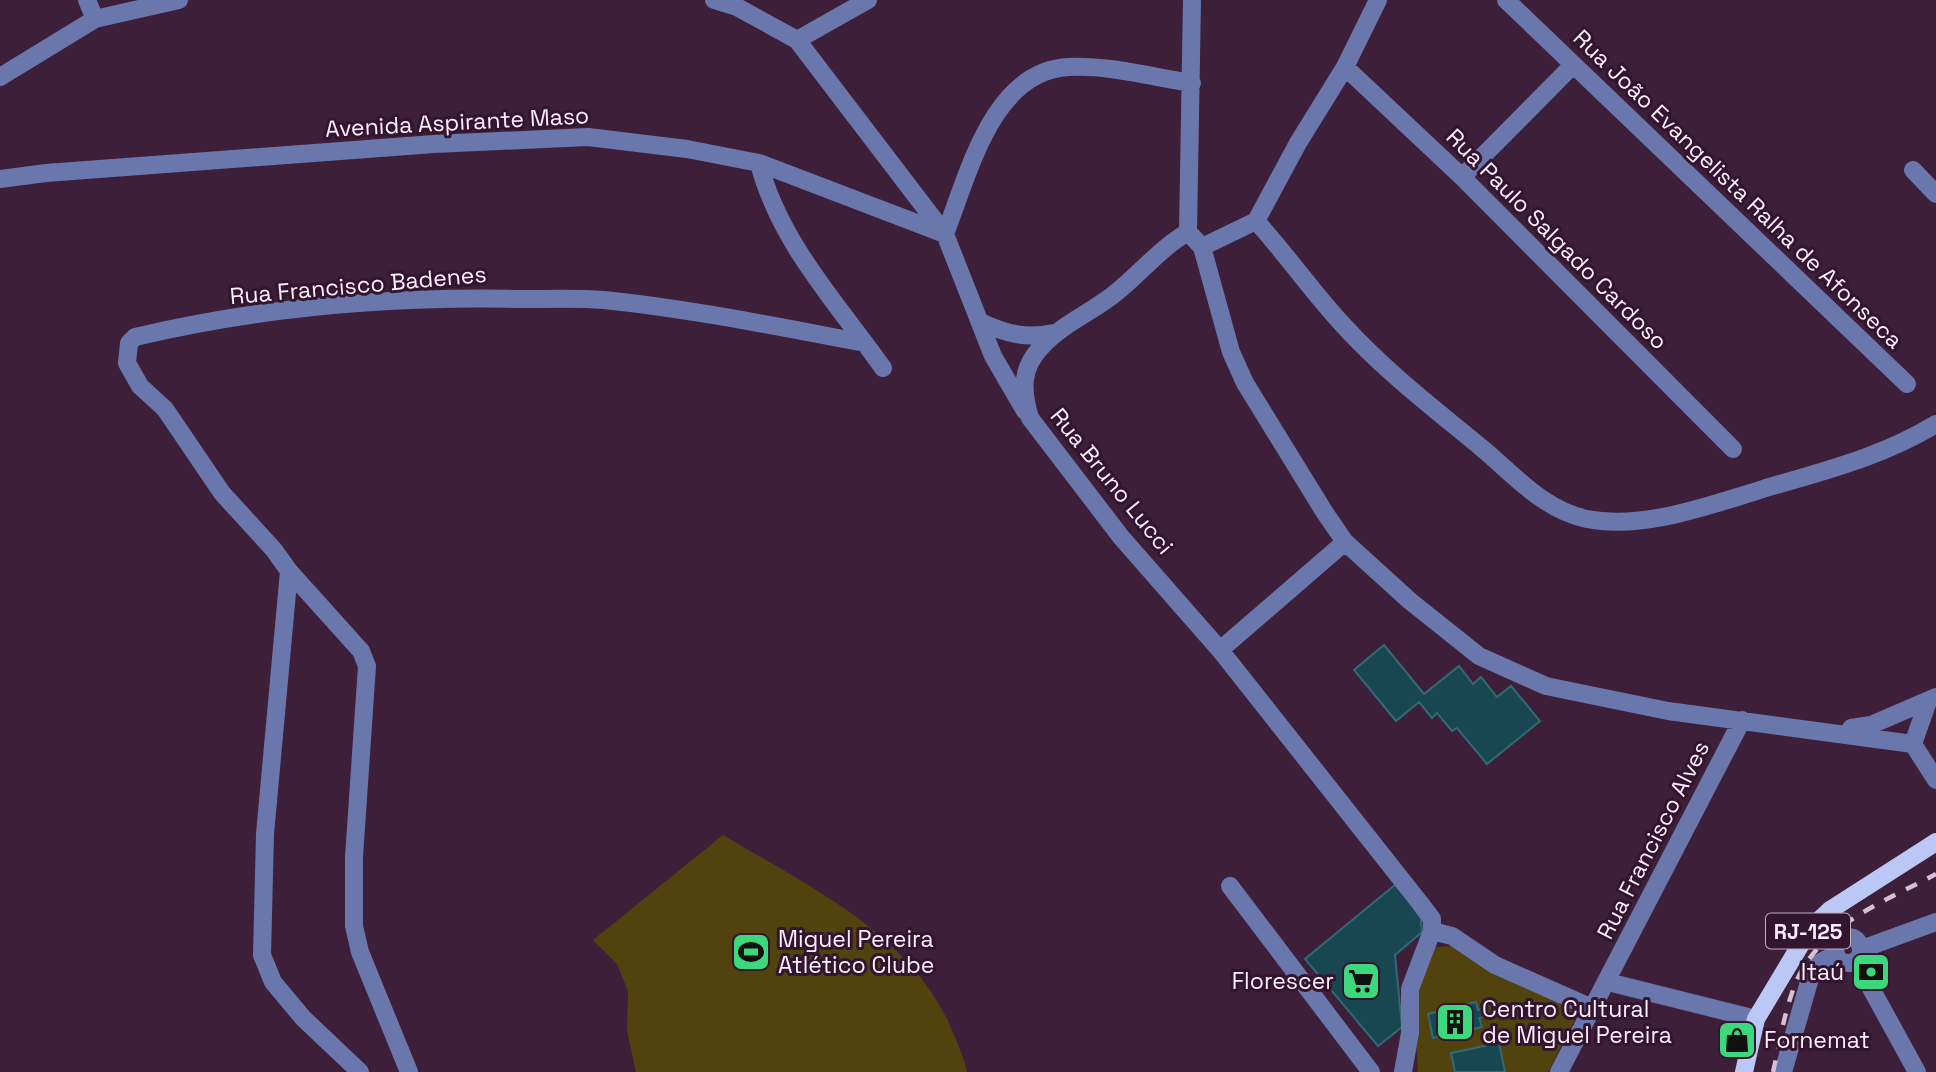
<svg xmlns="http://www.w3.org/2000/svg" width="1936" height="1072" font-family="'Space Grotesk',sans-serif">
<rect width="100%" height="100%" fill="#3e1f39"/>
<path fill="#51420e" d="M723,835C811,888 915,935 955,1037C959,1048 965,1060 967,1072H636L627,1031L628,991L617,964L593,940Z
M1451,946L1470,959L1582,1006L1548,1072H1418C1415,1026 1413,989 1434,947Z"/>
<path fill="#184751" stroke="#306a76" stroke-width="2" d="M1384,645L1424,694L1459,666L1473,684L1481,677L1497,697L1511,686L1540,721L1487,764L1457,728L1452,731L1437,713L1432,718L1419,702L1396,721L1354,670Z
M1396,884L1420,909L1422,932L1395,955L1402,1027L1378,1046L1305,959Z
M1476,1002L1478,1010L1486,1008L1488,1016L1479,1018L1482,1027L1433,1038L1428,1014Z
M1499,1043L1505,1072H1455L1451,1053Z"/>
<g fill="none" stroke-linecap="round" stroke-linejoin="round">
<path stroke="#6977ad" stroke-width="18" d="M87,0L95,19
M714,0L737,7L797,40L945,234L993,356L1025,411
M1506,0L1907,384
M797,40L868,0
M1345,67L1462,177L1733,449
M0,77L95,19L179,0
M759,163C779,242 837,303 883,368
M1913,170L1936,194
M1462,177L1573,65
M0,179L46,173L434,144L588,137L687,149L759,163L945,234C968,176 992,70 1069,67C1109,65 1152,77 1192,83
M1256,221C1287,255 1313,293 1344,326C1386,372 1436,410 1483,449C1515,476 1544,510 1587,519C1644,530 1710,505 1763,489C1823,471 1882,457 1936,424
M1188,232L1202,247L1231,352L1245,383L1325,513L1345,542L1410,601L1479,656L1546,686L1668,711L1913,744L1936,780
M1188,232C1162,247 1141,272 1118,291C1091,314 1055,326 1034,356C1020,376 1024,397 1030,418L1121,537L1220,650L1420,903L1432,919V931
M1188,232L1192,0
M1202,247L1256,221L1298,143L1345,67L1378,0
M981,322C1006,334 1027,339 1054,333
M289,571L361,651L367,666L354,857V926L360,952L409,1072
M1220,650L1345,542
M1851,728L1871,725L1936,697
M1913,744L1928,701
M1230,886L1371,1072
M1830,910L1844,938
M1835 950a13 13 0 1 1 26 0a13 13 0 1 1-26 0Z
M1862,949L1936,922
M1856,961L1917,1072
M1608,982L1756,1019
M360,1072L303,1018L273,982L262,955L265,834L289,571L274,550L222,493L165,409L140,386L127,363L129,343L135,337C261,307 395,296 525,299C551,299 578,298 604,300C692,309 779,327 865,343
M1403,1072L1410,1033V989L1432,931L1452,936L1495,965L1592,1008
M1559,1072L1742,720
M1783,1072L1811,975L1819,963L1836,954"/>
<path stroke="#bbc7f4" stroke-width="18" d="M1744,1072L1756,1019L1810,929L1830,910L1936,842"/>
<path stroke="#d5c1d1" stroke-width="4.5" stroke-dasharray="12 12" stroke-linecap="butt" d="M1773,1072C1779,1046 1783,1019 1792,993C1813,927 1880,904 1936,874"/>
</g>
<defs>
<symbol id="stadium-square" viewBox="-11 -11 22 22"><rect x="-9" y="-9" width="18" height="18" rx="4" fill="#3dd77e" stroke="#33152f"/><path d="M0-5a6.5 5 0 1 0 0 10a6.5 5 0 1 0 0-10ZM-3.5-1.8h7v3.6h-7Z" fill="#111"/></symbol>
<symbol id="bank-square" viewBox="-11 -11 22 22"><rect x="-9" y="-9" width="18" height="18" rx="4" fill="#3dd77e" stroke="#33152f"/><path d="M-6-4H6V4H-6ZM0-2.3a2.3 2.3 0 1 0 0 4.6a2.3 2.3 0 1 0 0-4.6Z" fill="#111"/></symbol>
<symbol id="supermarket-square" viewBox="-11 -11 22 22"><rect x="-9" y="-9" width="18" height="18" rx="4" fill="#3dd77e" stroke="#33152f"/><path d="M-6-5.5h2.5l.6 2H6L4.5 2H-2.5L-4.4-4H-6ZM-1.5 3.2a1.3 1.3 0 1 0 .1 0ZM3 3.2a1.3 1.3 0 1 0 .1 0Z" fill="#111"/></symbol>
<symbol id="building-square" viewBox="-11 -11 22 22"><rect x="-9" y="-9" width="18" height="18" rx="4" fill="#3dd77e" stroke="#33152f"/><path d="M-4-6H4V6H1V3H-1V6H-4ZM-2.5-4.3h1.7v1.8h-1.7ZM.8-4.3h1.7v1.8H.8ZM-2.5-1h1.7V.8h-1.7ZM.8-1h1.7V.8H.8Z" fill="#111"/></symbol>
<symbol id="shop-square" viewBox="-11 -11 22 22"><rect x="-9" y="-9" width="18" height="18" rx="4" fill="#3dd77e" stroke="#33152f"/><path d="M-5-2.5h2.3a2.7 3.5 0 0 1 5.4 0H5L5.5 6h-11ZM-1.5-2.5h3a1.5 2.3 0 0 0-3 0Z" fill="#111"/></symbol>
</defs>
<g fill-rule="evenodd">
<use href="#stadium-square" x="729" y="930" width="44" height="44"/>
<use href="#bank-square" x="1849" y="950" width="44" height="44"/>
<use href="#supermarket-square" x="1339" y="959" width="44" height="44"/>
<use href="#building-square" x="1433" y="1000" width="44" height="44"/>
<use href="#shop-square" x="1715" y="1018" width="44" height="44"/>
</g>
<g text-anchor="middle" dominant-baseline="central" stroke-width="6" stroke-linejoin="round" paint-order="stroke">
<rect fill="#33152f" stroke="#c2adbe" stroke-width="2" x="1766" y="913.5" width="84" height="35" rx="5"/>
<g font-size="21" font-weight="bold" fill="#ffeefb">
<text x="1808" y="931">RJ-125</text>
</g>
<g font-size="23" fill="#ffeefb" stroke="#33152f">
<text transform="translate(457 122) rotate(-3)">Avenida Aspirante Maso</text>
<text transform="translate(1738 189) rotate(44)">Rua João Evangelista Ralha de Afonseca</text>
<text transform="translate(1557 239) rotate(45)">Rua Paulo Salgado Cardoso</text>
<text transform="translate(358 285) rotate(-5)">Rua Francisco Badenes</text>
<text transform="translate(1112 481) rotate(51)">Rua Bruno Lucci</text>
<text transform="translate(1653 840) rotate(-63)">Rua Francisco Alves</text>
</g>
<g font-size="23" fill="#ffeefb" stroke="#33152f" text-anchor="start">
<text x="778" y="939">Miguel Pereira<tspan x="778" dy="26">Atlético Clube</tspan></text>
<text x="1844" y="972" text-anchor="end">Itaú</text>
<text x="1334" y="981" text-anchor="end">Florescer</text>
<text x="1482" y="1009">Centro Cultural<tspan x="1482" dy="26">de Miguel Pereira</tspan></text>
<text x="1764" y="1040">Fornemat</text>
</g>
</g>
</svg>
